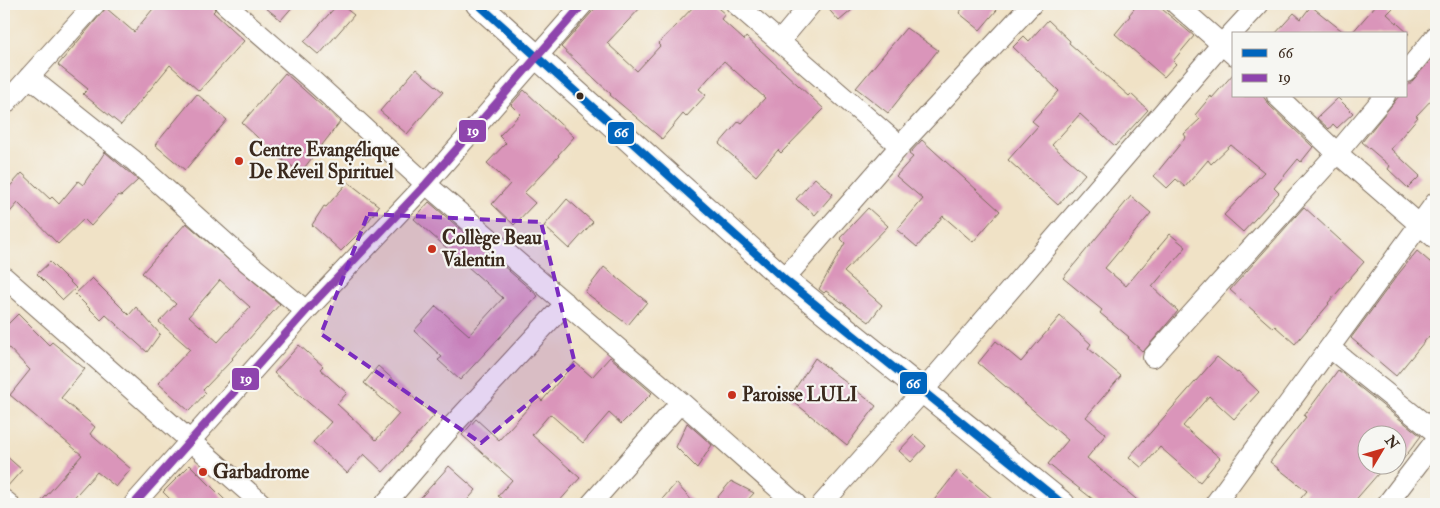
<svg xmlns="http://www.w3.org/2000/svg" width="1440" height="508" font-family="'IM FELL Double Pica',serif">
<rect width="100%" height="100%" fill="#f6f6f2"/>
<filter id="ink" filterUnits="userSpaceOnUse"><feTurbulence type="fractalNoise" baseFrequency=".02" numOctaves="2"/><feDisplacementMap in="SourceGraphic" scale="10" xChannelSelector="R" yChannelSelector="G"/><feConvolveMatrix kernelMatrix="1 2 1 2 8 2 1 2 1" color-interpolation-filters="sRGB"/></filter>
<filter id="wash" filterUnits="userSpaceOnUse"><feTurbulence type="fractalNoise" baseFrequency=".0096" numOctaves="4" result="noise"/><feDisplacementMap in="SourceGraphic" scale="20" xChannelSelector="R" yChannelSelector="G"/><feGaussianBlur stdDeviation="1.12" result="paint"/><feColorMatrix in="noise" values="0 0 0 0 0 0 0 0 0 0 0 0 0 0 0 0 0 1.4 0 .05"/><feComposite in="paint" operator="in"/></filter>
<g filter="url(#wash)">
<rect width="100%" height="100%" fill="#f0e2c6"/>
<g id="blocks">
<path fill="#da95ba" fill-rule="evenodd" d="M157,4H213L215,10L213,12L244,41L199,91L170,65L121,125L83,94L88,89L58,65L106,8L134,32Z
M261,4H295L281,20Z
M338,4H340L354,15L319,55L304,42Z
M599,4H644L607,43L637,71L660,46L658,44L696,4H713L725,14L721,19L744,40L746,37L824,109L781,153L778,150L756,176L719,144L739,121L742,123L765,98L724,61L699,89L706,95L686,117L683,114L662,139L610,95L611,94L561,47Z
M824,4H859L839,21Z
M966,4H1002L980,30L959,13Z
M1138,4H1156L1194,36L1173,61L1176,64L1164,77L1115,34L1130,16L1129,15Z
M1377,4H1397L1387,14L1409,34H1351Z
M1311,6L1346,34H1275L1294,13L1301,19Z
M1048,20L1070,41L1069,43L1129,96L1131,94L1148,110L1115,146L1080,114L1052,145L1085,174L1058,205L1008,160L1038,126L1032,121L1059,91L1013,47L1024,36L1029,41Z
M906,28L938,50L888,113L856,88Z
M1436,54V95L1416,116L1418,117L1391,149L1420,176L1408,188L1388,169L1390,166L1362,142L1399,96H1406V88Z
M416,69L443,92L407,134L380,111Z
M285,73L340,122L301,172L270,152L271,150L242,123Z
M1234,73V96H1263L1269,105L1313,147L1301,162L1298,159L1274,188L1279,193L1243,232L1224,215L1264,172L1231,145L1211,164L1208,160L1185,187L1176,179L1167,188L1154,176L1186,137L1184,134L1200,119L1195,115L1211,96L1212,98Z
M524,90L574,137L558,155L559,156L524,193L535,203L514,225L492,204L510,184L487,163L506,143L499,136L520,114L511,105Z
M197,94L227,120L185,170L155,145Z
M1338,98L1353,113L1337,128L1333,124L1329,129L1317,118Z
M922,140L1000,211L973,242L943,216L917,247L897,230L923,199L896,176L913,157L909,154Z
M105,152L138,180L121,196L119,195L91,226L84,219L58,244L18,203L4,219V193L22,173L50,199L52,197L59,204L78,181L83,185Z
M815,178L833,194L815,215L796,199Z
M348,182L379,206L363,229L341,251L312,225L324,206L326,207Z
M1131,196L1151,213L1105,268L1126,286L1170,234L1186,247L1152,287L1178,311L1143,352L1128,338L1129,337L1100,313L1102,310L1063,278Z
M567,199L593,222L569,249L544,226Z
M429,202L538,296L460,380L438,360L442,357L414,331L436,306L469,335L503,298L414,219Z
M1304,207L1364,262L1328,303L1329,304L1295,344L1275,326L1273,328L1230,290Z
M868,208L888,226L844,272L882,305L869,322L826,291L824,293L819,289L845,243L840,238Z
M186,223L280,304L232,358L233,359L203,390L206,393L189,411L158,383L190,349L159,322L176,304L142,273ZM220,280L250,307L218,342L189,316Z
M1417,251L1436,267V342L1429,336L1396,376L1351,338L1396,277Z
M50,262L76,288L63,300L37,274Z
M604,267L647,302L628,325L585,292Z
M92,278L129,315L136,307L160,334L147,352L106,315L101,320L75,294Z
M18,314L49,345L52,342L85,369L61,398L95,427L90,434L131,469L116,487L97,472L68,504H39L82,455L10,395L30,370L4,343V328Z
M1060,316L1091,344L1088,348L1121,376L1086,417L1106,434L1087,458L1142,504H1099L1048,464L1068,440L978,363L996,341L1021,362Z
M299,345L323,366L320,369L347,393L337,404L376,440L399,414L364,383L378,366L434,416L383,472L364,454L347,473L313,442L331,422L274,373Z
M610,357L652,393L621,424L609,413L583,443L550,414L532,435L580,478L557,504H508L498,496L512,480L462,435L476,419L499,440L538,397L542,401L575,362L592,377Z
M1217,357L1237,373L1238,372L1259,392L1234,419L1209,396L1183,426L1220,458L1200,482L1160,447L1142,468L1129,457Z
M815,358L876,406L847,445L789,398Z
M1338,370L1421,436L1398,466V436H1368V466H1385L1352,504H1296L1307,491L1270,462L1306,417L1304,416Z
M687,423L712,445L697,468L676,447Z
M914,435L926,446L911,462L899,451Z
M4,454L22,470L6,488H4Z
M190,465L229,504H175L163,492Z
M449,466L476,490L464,504H415Z
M958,470L999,504H931Z
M731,481L754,493L744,504H712Z
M676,483L695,504H658Z"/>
</g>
</g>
<g filter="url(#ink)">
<use href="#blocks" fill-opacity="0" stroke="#7a6a59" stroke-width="1"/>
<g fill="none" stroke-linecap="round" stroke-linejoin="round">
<defs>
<path id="minor" d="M225,4L312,80L426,184L681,402L796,504
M736,4L900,146
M1176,4L1234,55
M780,41L811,4
M1406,72L1436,36
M29,77L132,159L239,255L306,311
M1277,96L1337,153L1436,239
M4,105L95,4
M4,277L262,504
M784,279L900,146L1032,4
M1330,348L1436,433
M1153,357L1337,153L1385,96
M4,500L9,504
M134,504L306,311L426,184L583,4
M385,504L452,426L566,303
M591,504L681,402
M822,504L922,392L1222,44L1259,4
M1215,504L1436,202
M1387,504L1436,440"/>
<path id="tertiary" d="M478,4L784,279L1063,504"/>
</defs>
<use href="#minor" stroke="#7a6a59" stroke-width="22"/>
<use href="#tertiary" stroke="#7a6a59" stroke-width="26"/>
<use href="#minor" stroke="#fff" stroke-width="20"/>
<use href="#tertiary" stroke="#fff" stroke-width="24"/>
<defs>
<path id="bus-1" d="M478,4L784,279L1063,504"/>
<path id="bus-2" d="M134,504L306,311L426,184L583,4"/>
</defs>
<use href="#bus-1" stroke="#f6f6f2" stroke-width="11"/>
<use href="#bus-2" stroke="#f6f6f2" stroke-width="11"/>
<use href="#bus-1" stroke="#0065bd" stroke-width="8"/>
<use href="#bus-2" stroke="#8e44ad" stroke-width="8"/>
</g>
</g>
<path fill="#7b2cbf" fill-opacity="0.2" stroke="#7b2cbf" stroke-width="4" stroke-dasharray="10 6" stroke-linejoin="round" d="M368,214L541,222L575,364L481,443L321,334Z"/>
<circle fill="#3b2a1e" stroke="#f6f6f2" stroke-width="2" cx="580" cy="96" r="4.5"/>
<g fill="#c8321e" stroke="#f6f6f2" stroke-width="2">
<circle cx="239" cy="161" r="5"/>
<circle cx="432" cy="249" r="5"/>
<circle cx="732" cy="395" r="5"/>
<circle cx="203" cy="472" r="5"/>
</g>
<g text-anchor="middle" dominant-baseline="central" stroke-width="4.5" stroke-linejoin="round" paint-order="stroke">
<g font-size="19" font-weight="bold" fill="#3b2a1e" stroke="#f6f6f2" text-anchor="start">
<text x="249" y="150">Centre Evangélique<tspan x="249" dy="22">De Réveil Spirituel</tspan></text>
<text x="442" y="238">Collège Beau<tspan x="442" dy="22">Valentin</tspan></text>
<text x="742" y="395">Paroisse LULI</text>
<text x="213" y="472">Garbadrome</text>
</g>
</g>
<g stroke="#f6f6f2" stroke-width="2">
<rect x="458" y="119" width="29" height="24" rx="5" fill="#8e44ad"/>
<rect x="607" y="121" width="28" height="24" rx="5" fill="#0065bd"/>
<rect x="231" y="367" width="29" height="24" rx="5" fill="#8e44ad"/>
<rect x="899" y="371" width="29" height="24" rx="5" fill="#0065bd"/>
</g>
<g font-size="14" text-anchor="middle" font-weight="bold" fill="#fff">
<text x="473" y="135">19</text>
<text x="621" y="137">66</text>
<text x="246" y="383">19</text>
<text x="913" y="388">66</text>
</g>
<rect width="1440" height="508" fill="none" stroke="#f6f6f2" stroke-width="20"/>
<rect x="1232" y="32" width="175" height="65" fill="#f6f6f2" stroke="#aba49d"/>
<rect x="1242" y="49" width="25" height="8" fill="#0065bd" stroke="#aba49d"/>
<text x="1278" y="58" font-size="15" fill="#3b2a1e">66</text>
<rect x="1242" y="74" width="25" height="8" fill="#8e44ad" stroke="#aba49d"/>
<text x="1278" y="82" font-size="15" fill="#3b2a1e">19</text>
<g transform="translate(1382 450) rotate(52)"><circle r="24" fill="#f6f6f2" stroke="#aba49d"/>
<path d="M0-4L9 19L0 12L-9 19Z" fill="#c8321e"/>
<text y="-8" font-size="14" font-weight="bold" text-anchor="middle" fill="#3b2a1e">N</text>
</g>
</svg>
